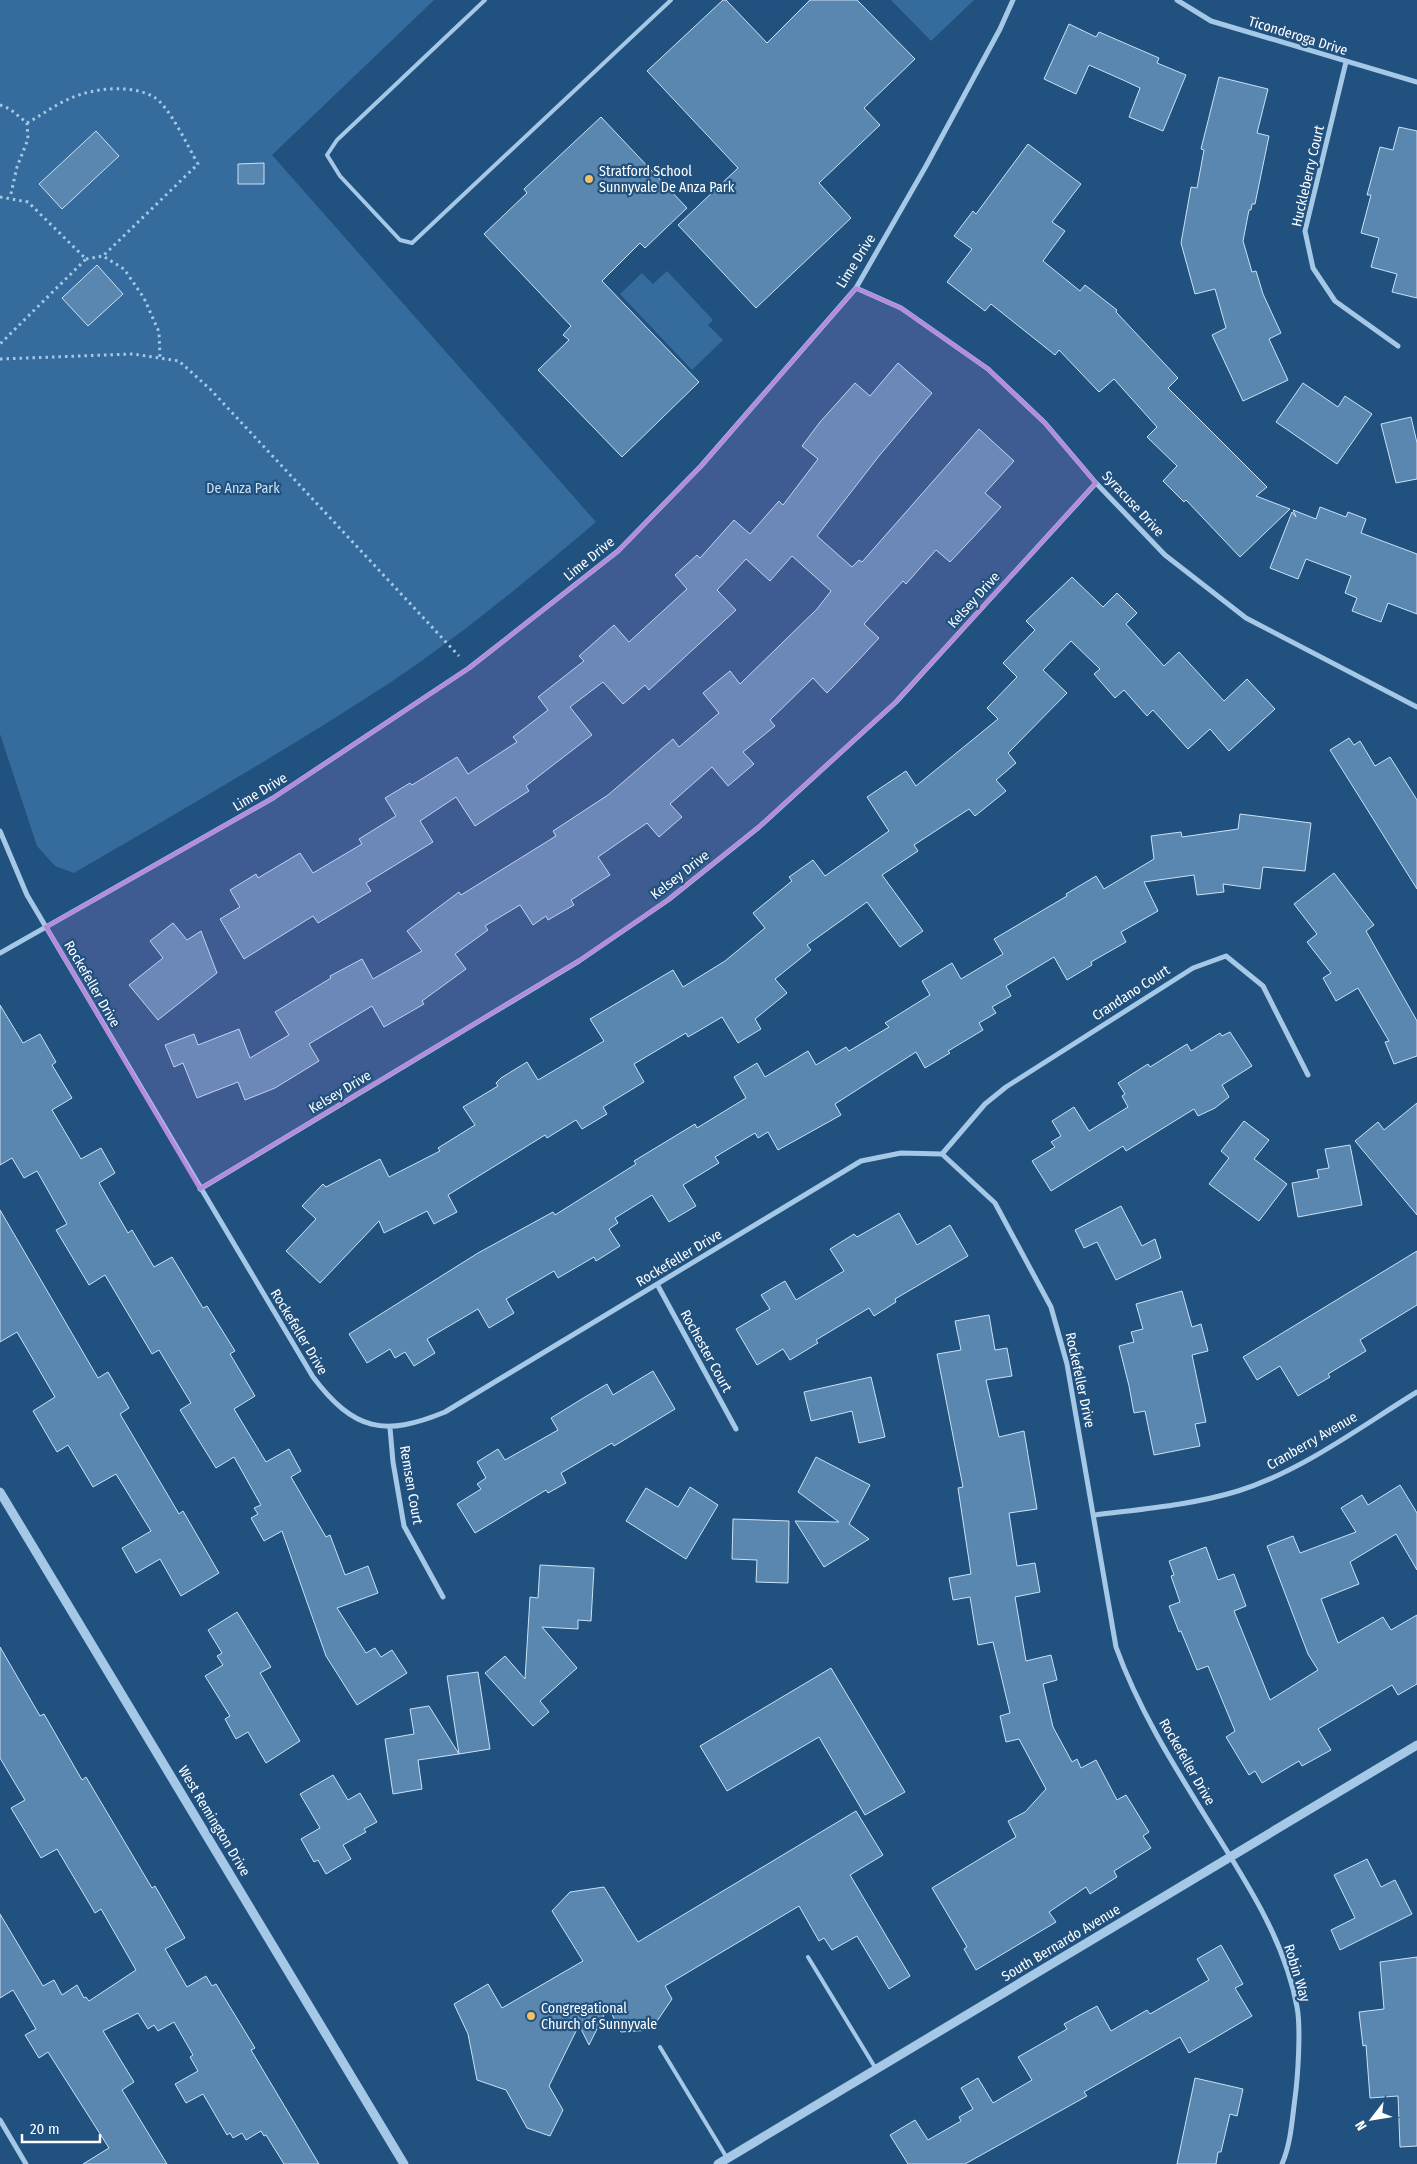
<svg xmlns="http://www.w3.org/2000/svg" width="1417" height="2164" font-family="'Fira Sans Condensed',sans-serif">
<rect width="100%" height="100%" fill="#21517f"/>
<path fill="#356c9d" d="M0,0H434L272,155L596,522C530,578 463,634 391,682C287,750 180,811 74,873L55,866L37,846L0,734Z
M891,0H974L931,41Z
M667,271L713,320L708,325L723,340L692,370L620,294L642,273L653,284Z"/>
<path fill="#5a87b0" stroke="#cae1f5" d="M723,0H726L767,43L810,0H857L915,59L864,108L880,125L819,183L851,218L756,308L678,225L738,168L647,71Z
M1069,24L1096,37L1099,32L1159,58L1157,63L1186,75L1163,131L1129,117L1140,88L1123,80L1089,65L1076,94L1044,79Z
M1219,77L1268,89L1257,133L1269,136L1255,204H1252L1251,210H1249L1243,241L1252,272L1256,271L1263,294L1281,333L1269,339L1288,380L1243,401L1212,335L1226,328L1215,289L1195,294L1181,243L1191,187L1197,188L1204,150L1201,149Z
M601,117L687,208L645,248L640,243L602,281L699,382L622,457L538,370L569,340L563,335L571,326L484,234L527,193L524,189Z
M1399,127L1417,131V298L1392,292L1397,274L1371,267L1379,238L1361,233L1371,195H1367L1380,147L1393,150Z
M96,131L119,156L62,209L39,184Z
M1028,144L1081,184L1052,222L1065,231L1043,261L1080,291L1085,285L1117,310L1116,312L1178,378L1168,388L1267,487L1256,496L1290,509L1240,557L1186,500L1184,502L1163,481L1177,466L1147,437L1157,427L1114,379L1099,392L1059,350L1055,355L991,304L985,311L947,282L972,249L954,236L973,211L976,214Z
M264,163V184H238V164Z
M97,265L123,294L88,326L62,298Z
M898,363L932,393L879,456L817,536L852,567L859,560L862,562L979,429L1014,461L985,493L1001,507L981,529L950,562L936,550L906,584L903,581L864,624L879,638L855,664L827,693L813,678L770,720L775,726L743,752L754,764L728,786L712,767L670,804L682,817L659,837L647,823L598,857L610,875L571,900L574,905L548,920L546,916L533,925L520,905L485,926L488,930L455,954L466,969L422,1001L424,1004L384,1027L372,1006L309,1044L319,1061L275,1088L245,1100L238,1082L197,1098L183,1063L174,1067L165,1045L194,1034L198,1045L239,1029L250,1058L289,1035L275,1012L331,978L330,976L362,959L373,979L422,951L407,931L459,892L461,895L556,836L553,831L608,795L673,739L679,747L719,713L703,693L730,671L740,684L817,609L831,591L792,556L770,581L746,559L717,590L736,610L649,690L645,685L623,704L603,682L570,707L592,735L526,786L529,791L475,826L456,797L420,821L433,842L366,883L371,891L318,923L313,916L244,959L220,919L240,907L230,890L256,874L258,878L300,853L313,873L362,844L359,839L396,816L385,798L410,783L412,785L457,757L468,774L517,742L513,737L548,710L538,697L584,661L579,656L614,625L629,642L687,589L675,575L697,555L700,558L734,520L750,534L779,501L783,505L818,459L802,446L820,422L855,383L870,396Z
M1303,383L1338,407L1345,396L1372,414L1337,464L1276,422Z
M1411,417L1417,443V479L1396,483L1381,424Z
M1320,507L1346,517L1348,512L1366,519L1361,533L1417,554V614L1388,603L1381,622L1352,611L1357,598L1345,593L1351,576L1306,559L1298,579L1270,568L1292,512L1296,517L1293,510L1316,519Z
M1072,577L1103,607L1117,593L1137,613L1126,624L1164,666L1179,652L1224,701L1247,679L1275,709L1229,751L1210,729L1188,749L1153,710L1147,716L1124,690L1115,698L1094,674L1100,669L1071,641L1043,670L1067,693L1008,753L1016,763L996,780L1006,791L975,816L969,809L914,845L918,851L882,875L923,931L900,947L867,902L807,945L811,950L775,979L787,993L755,1019L761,1029L738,1043L722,1017L688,1037L686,1033L634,1064L644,1082L603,1107L607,1114L582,1129L576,1120L547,1138L545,1135L448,1195L457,1212L434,1224L427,1211L384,1233L379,1221L320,1283L286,1251L316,1219L302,1206L323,1184L326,1187L380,1159L389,1177L440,1151L438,1148L475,1125L463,1107L498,1086L496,1083L501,1078L527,1062L538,1080L604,1041L590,1019L673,970L683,987L725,961L765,928L753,913L792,881L789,877L813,860L825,876L889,831L867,797L906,771L916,786L998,719L987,708L1017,677L1003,663L1035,630L1026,621Z
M1349,738L1354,745L1360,741L1375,766L1390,757L1417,800V889L1330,750Z
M1240,814L1311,823L1305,871L1263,867L1260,889L1223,884L1224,892L1197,895L1194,875L1144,882L1158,911L1121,932L1126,942L1091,962L1092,965L1067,980L1054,957L1006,986L1011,996L992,1007L996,1013L979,1023L983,1030L948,1051L950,1053L925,1068L916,1052L835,1104L841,1115L778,1150L768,1132L758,1138L755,1133L715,1157L719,1163L683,1185L696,1206L669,1222L652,1195L615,1218L618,1223L609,1229L620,1246L596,1261L594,1257L558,1278L554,1271L506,1299L514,1313L489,1328L478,1309L427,1339L435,1353L414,1366L405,1352L395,1358L390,1349L367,1363L349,1334L478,1253L553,1212L555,1215L636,1164L634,1161L695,1124L697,1128L746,1098L734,1077L757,1063L765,1077L808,1051L816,1065L846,1047L849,1051L889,1027L885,1023L930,995L922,981L952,963L961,979L1003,954L994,939L1067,896L1066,894L1096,876L1104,889L1154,859L1151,836L1181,832L1182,837L1238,829Z
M1334,873L1374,925L1366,931L1417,1021V1056L1394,1064L1385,1042L1389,1041L1358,988L1336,1001L1323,978L1331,973L1307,942L1317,934L1294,904Z
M173,923L187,940L201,931L217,973L158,1020L129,985L163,958L150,941Z
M0,1005L23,1043L40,1034L56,1062L52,1065L72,1098L52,1110L81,1159L101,1148L115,1173L99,1183L128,1233L132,1230L154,1267L172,1257L203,1308L207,1306L235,1351L230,1354L255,1396L234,1409L266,1462L289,1449L301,1471L291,1477L326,1537L330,1535L345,1575L368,1566L378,1593L337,1608L366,1653L375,1648L381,1657L392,1650L407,1673L357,1705L326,1656L282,1531L264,1541L251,1518L258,1514L254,1508L261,1505L234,1457L216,1468L180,1410L191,1403L159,1350L152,1354L105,1275L89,1285L56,1230L67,1224L37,1171L24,1178L12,1158L0,1165Z
M1230,1032L1252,1066L1222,1085L1229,1097L1215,1108L1198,1116L1194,1109L1126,1151L1123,1146L1051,1191L1032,1161L1055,1147L1051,1142L1061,1136L1052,1121L1074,1107L1089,1131L1128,1107L1122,1096L1125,1094L1118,1083L1148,1064L1150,1067L1187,1044L1191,1051L1220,1033L1222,1036Z
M1417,1103V1215L1355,1141L1378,1122L1384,1130Z
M1244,1121L1269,1140L1254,1159L1287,1184L1259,1221L1209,1184L1229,1158L1221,1151Z
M1350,1145L1362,1205L1298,1217L1292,1183L1319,1178L1317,1170L1329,1168L1325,1149Z
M1121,1206L1142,1246L1155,1239L1161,1258L1116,1280L1097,1242L1084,1248L1075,1230Z
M0,1210L98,1378L108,1372L129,1408L120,1414L179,1514L183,1511L219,1573L181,1596L160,1559L136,1573L122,1548L151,1531L116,1474L93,1487L68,1445L57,1452L33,1411L55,1397L17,1332L0,1342Z
M899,1213L917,1245L950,1225L968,1256L895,1299L896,1302L874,1316L869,1308L816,1340L818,1343L790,1360L783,1349L757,1365L736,1329L770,1309L761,1295L785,1281L796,1300L844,1271L830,1249L854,1234L857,1237Z
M1417,1251V1305L1360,1340L1366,1351L1328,1374L1330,1377L1298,1396L1280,1366L1257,1380L1243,1357Z
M1182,1291L1192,1327L1201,1324L1208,1351L1192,1355L1206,1422L1195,1424L1200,1446L1154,1455L1145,1411L1134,1413L1129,1386L1119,1346L1134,1342L1131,1332L1143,1329L1136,1304Z
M989,1315L995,1350L1007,1348L1012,1376L986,1380L999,1437L1024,1431L1037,1509L1009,1513L1017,1566L1035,1563L1040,1592L1015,1597L1026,1661L1051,1655L1057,1680L1043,1684L1053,1727L1072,1762L1077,1759L1081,1768L1096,1760L1117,1800L1126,1795L1149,1832L1143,1836L1151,1848L1114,1871L1117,1877L1090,1894L1086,1887L1049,1912L1056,1922L976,1970L964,1949L967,1947L932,1888L1016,1837L1008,1821L1025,1812L1046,1789L1019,1739L1006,1742L1000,1716L1010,1713L993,1642L978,1645L970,1597L953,1600L949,1578L971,1574L958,1488L963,1487L937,1354L961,1350L955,1321Z
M653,1371L675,1409L614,1446L612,1443L561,1473L566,1483L548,1493L546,1490L475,1533L457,1504L481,1489L477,1484L486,1478L477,1462L498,1449L505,1460L558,1430L551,1418L585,1397L607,1384L613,1395Z
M871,1377L885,1437L859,1443L852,1411L811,1421L804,1392Z
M816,1457L870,1485L849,1524L869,1539L824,1567L795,1521L839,1522L798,1492Z
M1400,1485L1417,1513V1570L1396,1534L1350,1562L1359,1584L1321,1599L1338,1643L1383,1617L1391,1630L1417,1615V1684L1398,1695L1392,1685L1318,1729L1331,1750L1302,1766L1299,1761L1262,1783L1255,1771L1249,1775L1226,1737L1235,1731L1208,1666L1197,1670L1181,1631L1179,1632L1169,1606L1180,1602L1171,1576L1174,1575L1169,1561L1206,1547L1218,1580L1234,1574L1246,1606L1234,1611L1270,1700L1318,1670L1308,1654L1267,1546L1293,1536L1300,1553L1356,1532L1341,1508L1362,1495L1368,1505Z
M690,1487L718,1505L686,1559L626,1521L646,1488L678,1507Z
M733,1519L789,1521L788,1583L756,1582L757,1560L732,1559Z
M540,1565L594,1568L591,1621L578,1620V1629L542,1627L577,1668L540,1701L549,1712L533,1726L485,1673L505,1656L525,1679L530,1597L538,1598Z
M237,1612L271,1667L260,1673L300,1741L266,1763L248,1732L236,1739L225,1719L230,1716L205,1676L223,1665L217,1656L222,1653L208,1630Z
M0,1647L40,1716L44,1714L82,1780L86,1777L152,1888L155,1886L185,1938L165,1949L187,1987L206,1976L212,1986L216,1984L255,2048L251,2050L319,2164H284L266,2135L264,2136L261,2131L246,2140L242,2133L233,2138L230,2133L227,2135L203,2094L186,2103L175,2084L198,2071L190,2057L193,2055L174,2022L158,2031L154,2025L148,2029L138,2013L103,2031L134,2082L122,2090L167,2164H83L109,2148L48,2052L39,2058L25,2035L36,2029L13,1990L0,1998V1914L43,1986L54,1980L62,1995L77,1985L84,1998L86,1997L89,2001L136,1970L101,1909L95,1913L57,1849L41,1858L11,1808L25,1800L0,1758Z
M831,1668L905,1792L865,1815L819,1737L727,1791L700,1746Z
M478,1672L490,1749L459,1754L447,1676Z
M429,1706L459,1754L418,1760L422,1789L393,1794L385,1739L414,1734L410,1709Z
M333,1775L348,1800L360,1793L377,1822L364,1829L366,1832L343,1845L351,1859L326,1874L318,1860L314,1862L301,1839L320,1828L300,1794Z
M856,1811L883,1855L850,1875L910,1976L889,1989L857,1936L832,1950L824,1938L819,1941L799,1906L665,1986L672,1999L651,2030L621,2032L608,2007L589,2045L579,2025L549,2086L563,2110L550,2136L527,2128L506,2090L477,2080L468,2034L454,2004L488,1984L502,2008L583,1961L552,1911L570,1892L604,1887L638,1942Z
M1367,1859L1381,1887L1395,1880L1412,1914L1340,1950L1331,1930L1355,1918L1334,1875Z
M1221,1945L1243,1984L1235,1988L1252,2016L1189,2053L1180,2037L1084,2092L1087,2096L965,2164H908L890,2135L915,2120L928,2140L961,2121L959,2117L973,2109L961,2088L978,2078L993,2103L1032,2080L1018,2057L1067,2029L1064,2024L1097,2006L1111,2031L1147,2010L1150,2014L1209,1980L1197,1959Z
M1417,1957V2146L1400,2147L1398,2096L1370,2098L1366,2045L1363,2046L1359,2012L1384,2009L1380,1962Z
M1195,2078L1243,2089L1237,2116L1230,2114L1221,2152H1218L1216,2164H1177Z"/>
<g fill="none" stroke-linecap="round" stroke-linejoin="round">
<path stroke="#a6c8e7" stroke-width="3" stroke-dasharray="2.5 4" stroke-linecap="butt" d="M0,105L10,109L27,123L28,139L17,167L10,198
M27,123C42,115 56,104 71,98C94,88 131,84 154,97C170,107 188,147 198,164L103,256
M0,197L28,202L86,259L0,344
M86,259L103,256L124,269L144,298L159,332L160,358
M0,359L133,354L179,361L210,389L459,656"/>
<path stroke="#a6c8e7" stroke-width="4" d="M485,0L337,140L327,155L340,176L400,240L412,243L671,0
M808,1957L876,2069
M660,2047L727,2158"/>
<path stroke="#a6c8e7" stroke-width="5" d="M1177,0L1211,21L1417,82
M1346,62L1305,231L1313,268L1335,301L1398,346
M856,288L901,308L988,369L1045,423L1096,483L1165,555L1246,618L1417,707
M0,831L27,895L313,1377C354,1431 384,1437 445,1412L861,1161L901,1153L942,1154L995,1203L1051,1307L1067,1364L1116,1647C1139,1711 1176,1769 1212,1827C1247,1883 1285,1941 1297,2007C1301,2027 1298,2076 1295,2098C1292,2120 1291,2143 1282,2164
M0,953L273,798L469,668L618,551L701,466L856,288L926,166L1000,29L1013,0
M942,1154L985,1104L1006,1087L1193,968L1226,956L1263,986L1308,1075
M200,1189L579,961L668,900L759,827L896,702L1096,483
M657,1284L736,1429
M390,1428L393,1462L404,1526L443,1597
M1095,1515C1142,1509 1192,1505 1238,1491C1302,1471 1360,1427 1417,1392
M0,2120L26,2164"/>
<path stroke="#a6c8e7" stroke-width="9" d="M0,1492L404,2164
M718,2164L1417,1745"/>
</g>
<path fill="#b68bdc" fill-opacity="0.2" stroke="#b68bdc" stroke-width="4" stroke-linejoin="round" d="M856,288L901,308L988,369L1045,423L1096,483L896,702L759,827L668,900L579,961L200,1189L46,927L273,798L469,668L618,551L701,466Z"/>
<g fill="#f3c168" stroke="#21517f" stroke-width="2">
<circle cx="589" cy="179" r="5"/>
<circle cx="531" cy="2016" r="5"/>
</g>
<g text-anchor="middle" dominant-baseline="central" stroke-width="4.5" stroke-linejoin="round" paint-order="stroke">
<g font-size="14" fill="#fff" stroke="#21517f">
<text transform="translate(1298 36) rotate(17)">Ticonderoga Drive</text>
<text transform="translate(1308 176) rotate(-77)">Huckleberry Court</text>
<text transform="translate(856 261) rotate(-58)">Lime Drive</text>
<text transform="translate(1133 504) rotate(47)">Syracuse Drive</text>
<text transform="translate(589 559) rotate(-39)">Lime Drive</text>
<text transform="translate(974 600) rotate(-48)">Kelsey Drive</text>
<text transform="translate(260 792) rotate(-31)">Lime Drive</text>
<text transform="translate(680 875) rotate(-38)">Kelsey Drive</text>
<text transform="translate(92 984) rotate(60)">Rockefeller Drive</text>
<text transform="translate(1131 993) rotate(-33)">Crandano Court</text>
<text transform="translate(340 1092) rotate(-31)">Kelsey Drive</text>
<text transform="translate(679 1258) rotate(-31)">Rockefeller Drive</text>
<text transform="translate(299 1332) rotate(59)">Rockefeller Drive</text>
<text transform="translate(706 1351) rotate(61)">Rochester Court</text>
<text transform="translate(1080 1380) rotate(78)">Rockefeller Drive</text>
<text transform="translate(1312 1441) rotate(-30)">Cranberry Avenue</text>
<text transform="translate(411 1485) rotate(80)">Remsen Court</text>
<text transform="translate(1187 1762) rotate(60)">Rockefeller Drive</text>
<text transform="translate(214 1821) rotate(59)">West Remington Drive</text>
<text transform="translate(1061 1943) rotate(-31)">South Bernardo Avenue</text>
<text transform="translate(1297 1973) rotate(73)">Robin Way</text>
</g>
<g font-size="14" fill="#fff" stroke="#21517f" text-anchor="start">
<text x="599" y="171">Stratford School<tspan x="599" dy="16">Sunnyvale De Anza Park</tspan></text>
<text x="541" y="2008">Congregational<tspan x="541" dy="16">Church of Sunnyvale</tspan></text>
</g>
<g font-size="14" fill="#cae1f5" stroke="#21517f">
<text x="243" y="488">De Anza Park</text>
</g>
</g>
<g transform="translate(1372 2119) rotate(239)" stroke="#21517f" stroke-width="4" paint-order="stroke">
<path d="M0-4L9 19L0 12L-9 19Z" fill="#ffffff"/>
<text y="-8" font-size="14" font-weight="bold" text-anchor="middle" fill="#ffffff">N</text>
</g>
<path d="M22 2134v8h78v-8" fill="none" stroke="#ffffff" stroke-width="2.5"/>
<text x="30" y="2134" font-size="15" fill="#ffffff" stroke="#21517f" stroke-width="4" paint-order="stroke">20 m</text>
</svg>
